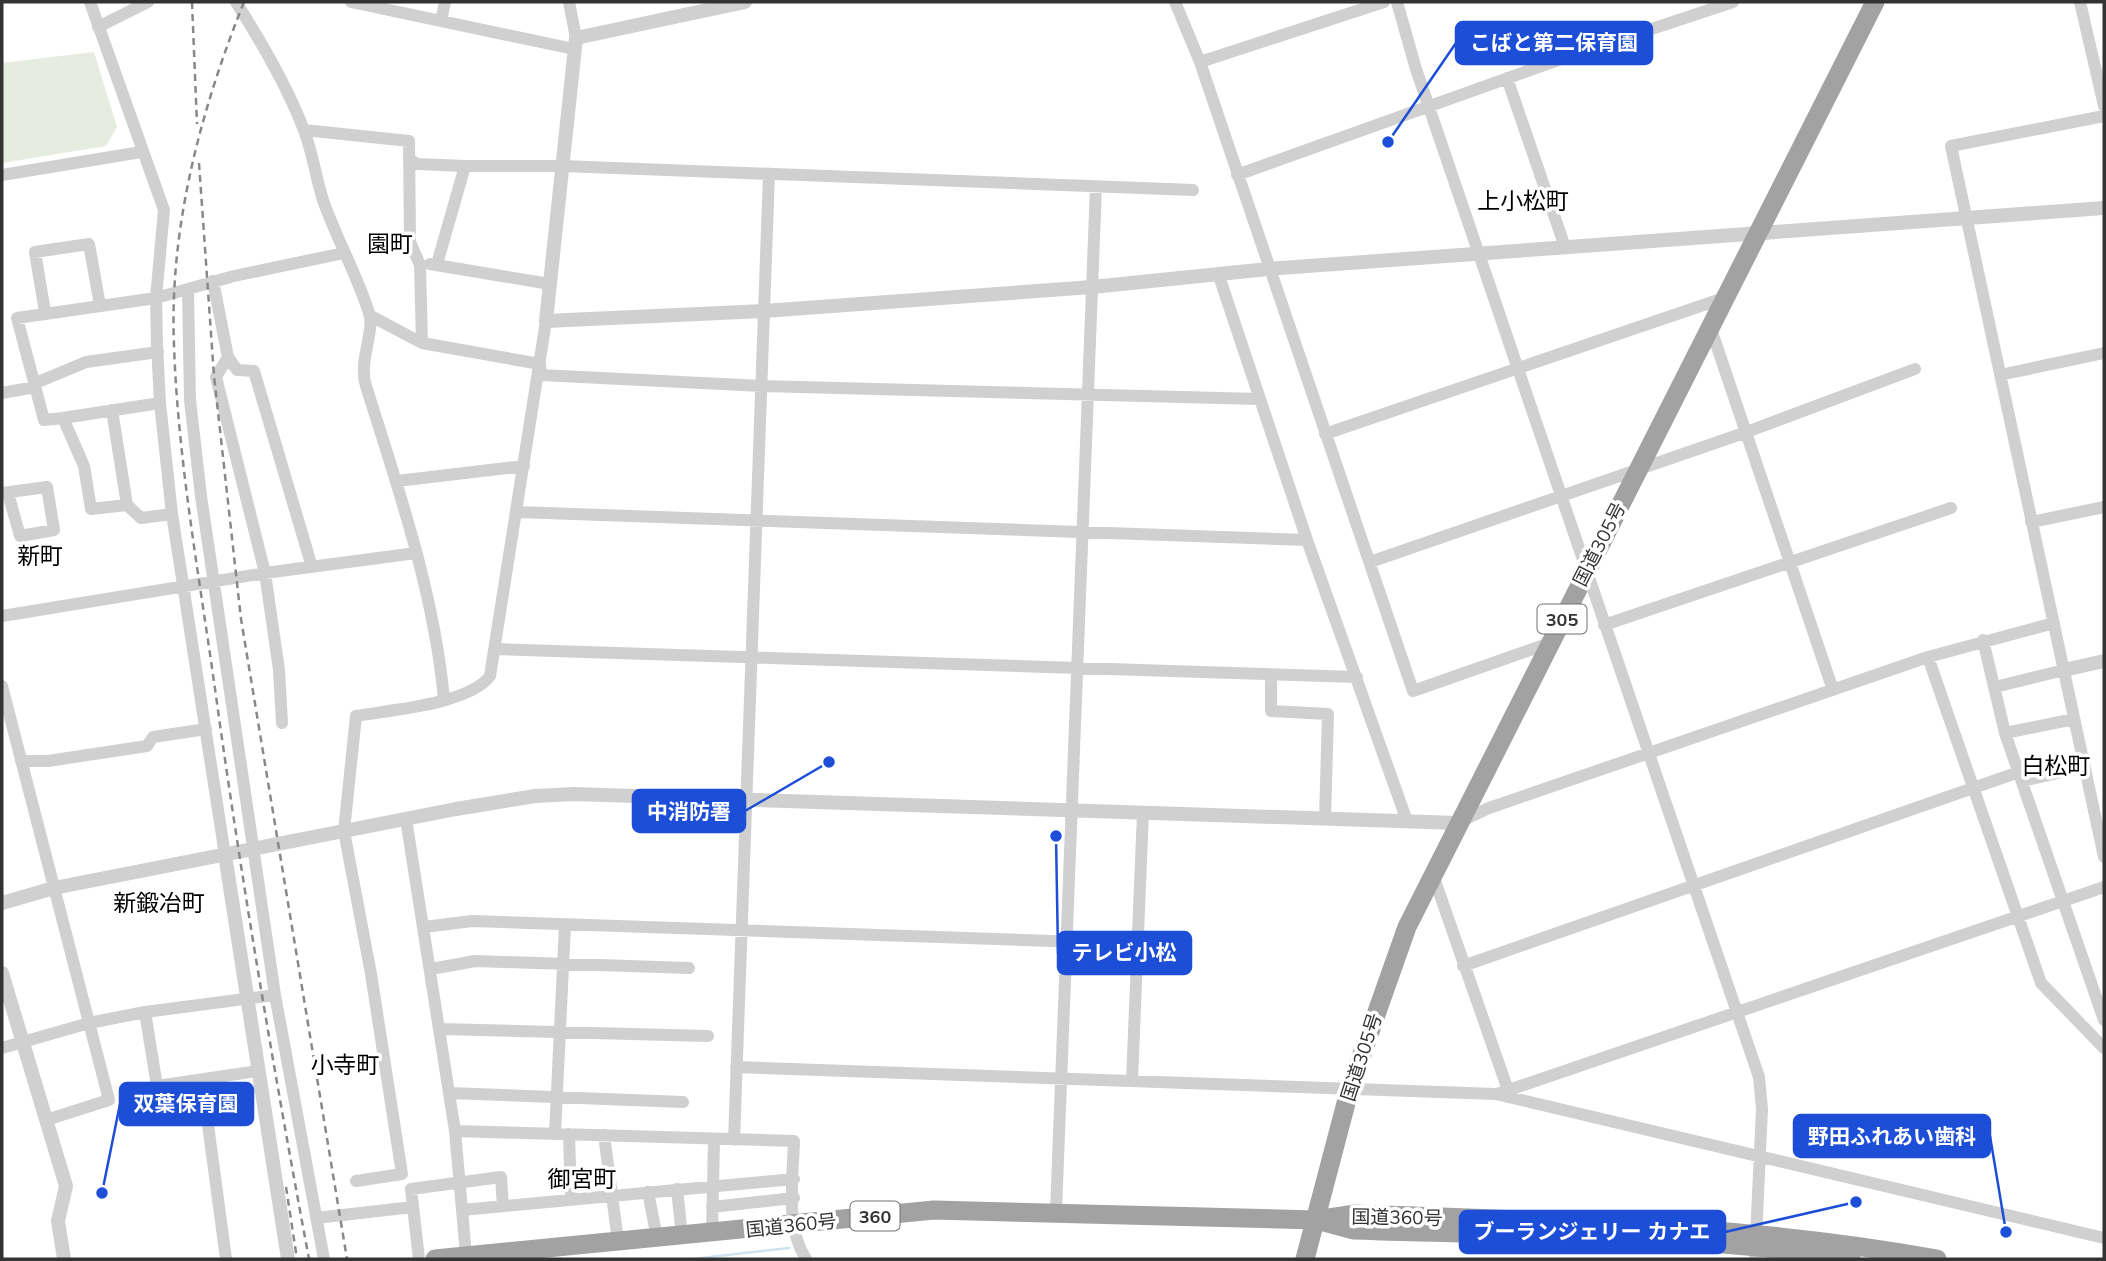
<svg xmlns="http://www.w3.org/2000/svg" width="2106" height="1261" font-family="Mulish,'Noto Sans JP',sans-serif">
<rect width="100%" height="100%" fill="#fff"/>
<path fill="#e6ecdf" d="M94,52L117,127L106,146L2,163V63Z"/>
<g fill="none" stroke-linecap="round" stroke-linejoin="round">
<path stroke="#cfe2ee" stroke-width="2.5" d="M693,1259L789,1248"/>
<path stroke="#d0d0d0" stroke-width="12" d="M90,2L164,210L156,298L157,345L160,403L172,514L141,518L127,505L91,509L84,466L63,418L44,420L17,318L156,298L234,276L344,253
M236,2C262,43 288,87 305,133C313,155 316,178 323,200C336,238 357,274 369,313C375,333 358,361 366,386C398,488 434,592 444,699
M351,2L574,49
M569,2L576,38
M1175,2L1200,62L1413,691L1550,643
M1397,2L1416,69L1759,1077L1762,1109L1755,1259
M2080,2L2104,106
M441,21L445,2
M98,27L148,2
M1200,62L1384,2
M1507,78L1565,247
M2104,116L1951,146L2104,857
M304,130L409,141L410,242L420,265L422,343
M409,159L417,164L465,166
M2,175L141,152
M1237,175L1561,59L1733,2
M430,264L550,284
M437,264L465,166H562L1193,190
M1219,276L1307,540L1407,821
M213,281L228,357L216,377L265,573L279,670L282,723
M188,290L190,400L201,496L275,995L324,1259
M45,312L35,252L89,244L100,305
M371,316L422,343L540,364L541,375L762,386L1259,399
M1711,329L1833,690
M228,357L237,370L254,371L312,567
M2000,375L2104,353
M2,393L35,387L38,382L86,362L158,352
M112,410L127,505
M63,418L160,403
M1325,434L1724,298
M397,481L524,466
M2,493L47,487L54,530L20,536L8,493
M517,512L1307,540
M172,514L225,855
M2031,522L2104,507
M1370,562L1744,433L1915,369
M2,616L265,573L416,553
M1604,625L1951,508
M1983,640L2005,733L2104,1020
M495,649L1357,677
M1928,657L2041,983L2104,1048
M1271,675V711L1328,714L1325,819
M2,686L109,1100L46,1120
M1995,687L2064,670
M2005,733L2074,719
M21,761H48L147,746L153,737L206,729
M2022,781L2084,767
M406,819L455,1131L466,1255
M1461,821L1489,808L1928,657L2054,623
M1433,875L1508,1090
M424,927L472,921L1138,944
M1463,966L2019,772
M431,969L475,961L689,968
M145,1012L275,995
M439,1029L708,1036
M2,1048L89,1023L145,1012L157,1086L258,1071
M736,1067L1496,1094L2104,1238
M202,1080L226,1259
M1132,1081L1143,812
M449,1093L683,1102
M1497,1094L2104,887
M455,1131L794,1141C793,1179 785,1227 806,1259
M555,1134L565,925
M569,1134L571,1199
M604,1135L618,1241
M734,1140L769,174
M356,1181L402,1174L371,974L344,831L356,716C391,710 469,704 490,676L546,321
M677,1189L682,1236
M648,1192L657,1238
M712,1207L794,1198
M462,1210L794,1179
M1056,1211L1096,187
M316,1218L413,1207
M712,1233L714,1139
M419,1259L411,1189L501,1177L503,1206"/>
<path stroke="#d0d0d0" stroke-width="14" d="M745,2L576,38L546,321L764,311L1092,287L1268,269L2104,208
M2064,670L2104,661
M225,855L288,1259
M2,903L54,888L456,809L535,796L574,794L1458,823
M2,973L66,1186L58,1221L64,1259"/>
<path stroke="#a2a2a2" stroke-width="19" d="M1324,1222L1354,1230C1519,1236 1687,1233 1851,1259
M435,1259L934,1210L1316,1220L1355,1214C1550,1221 1745,1224 1937,1259
M1305,1259L1350,1088L1407,927L1875,2"/>
<path stroke="#888" stroke-width="2.5" stroke-dasharray="7 5" stroke-linecap="butt" d="M192,2L197,124
M244,2C201,109 169,228 174,345C178,463 200,580 216,696C242,884 274,1072 309,1259
M199,163L214,376L241,619L347,1259
M286,1187L297,1259"/>
</g>
<g text-anchor="middle" dominant-baseline="central" stroke-width="7" stroke-linejoin="round" paint-order="stroke">
<g fill="#fff" stroke="#707070" stroke-width="2">
<rect x="1537.5" y="604.5" width="49" height="29" rx="5"/>
<rect x="850.5" y="1201.5" width="49" height="29" rx="5"/>
</g>
<g font-size="18" font-weight="bold" fill="#333">
<text x="1562" y="619">305</text>
<text x="875" y="1216">360</text>
</g>
<g font-size="19" fill="#333" stroke="#fff">
<text transform="translate(1599 544) rotate(-63)">国道305号</text>
<text transform="translate(1361 1057) rotate(-72)">国道305号</text>
<text transform="translate(1397 1217) rotate(1)">国道360号</text>
<text transform="translate(791 1225) rotate(-6)">国道360号</text>
</g>
<g font-size="23" fill="#000" stroke="#fff">
<text x="1523" y="200">上小松町</text>
<text x="390" y="243">園町</text>
<text x="40" y="555">新町</text>
<text x="2056" y="765">白松町</text>
<text x="159" y="902">新鍛冶町</text>
<text x="345" y="1064">小寺町</text>
<text x="582" y="1178">御宮町</text>
</g>
</g>
<path fill="none" stroke="#1d4ed8" stroke-width="2.5" d="M1388 142L1456 43M829 762L745 811M1056 836L1058 953M102 1193L120 1104M2006 1232L1990 1136M1856 1202L1725 1232"/>
<g fill="#1d4ed8" stroke="#fff" stroke-width="2.5">
<circle cx="1388" cy="142" r="7"/>
<circle cx="829" cy="762" r="7"/>
<circle cx="1056" cy="836" r="7"/>
<circle cx="102" cy="1193" r="7"/>
<circle cx="2006" cy="1232" r="7"/>
<circle cx="1856" cy="1202" r="7"/>
</g>
<g fill="#1d4ed8" stroke="#1d4ed8" stroke-width="2.5">
<rect x="1456" y="22" width="196" height="42" rx="7"/>
<rect x="633" y="790" width="112" height="42" rx="7"/>
<rect x="1058" y="932" width="133" height="42" rx="7"/>
<rect x="120" y="1083" width="133" height="42" rx="7"/>
<rect x="1794" y="1115" width="196" height="42" rx="7"/>
<rect x="1460" y="1211" width="265" height="42" rx="7"/>
</g>
<g font-size="21" text-anchor="middle" font-weight="bold" fill="#fff">
<text x="1554" y="50">こばと第二保育園</text>
<text x="689" y="819">中消防署</text>
<text x="1124" y="960">テレビ小松</text>
<text x="186" y="1111">双葉保育園</text>
<text x="1892" y="1144">野田ふれあい歯科</text>
<text x="1592" y="1239">ブーランジェリー カナエ</text>
</g>
<rect width="2106" height="1261" fill="none" stroke="#333333" stroke-width="7"/>
</svg>
